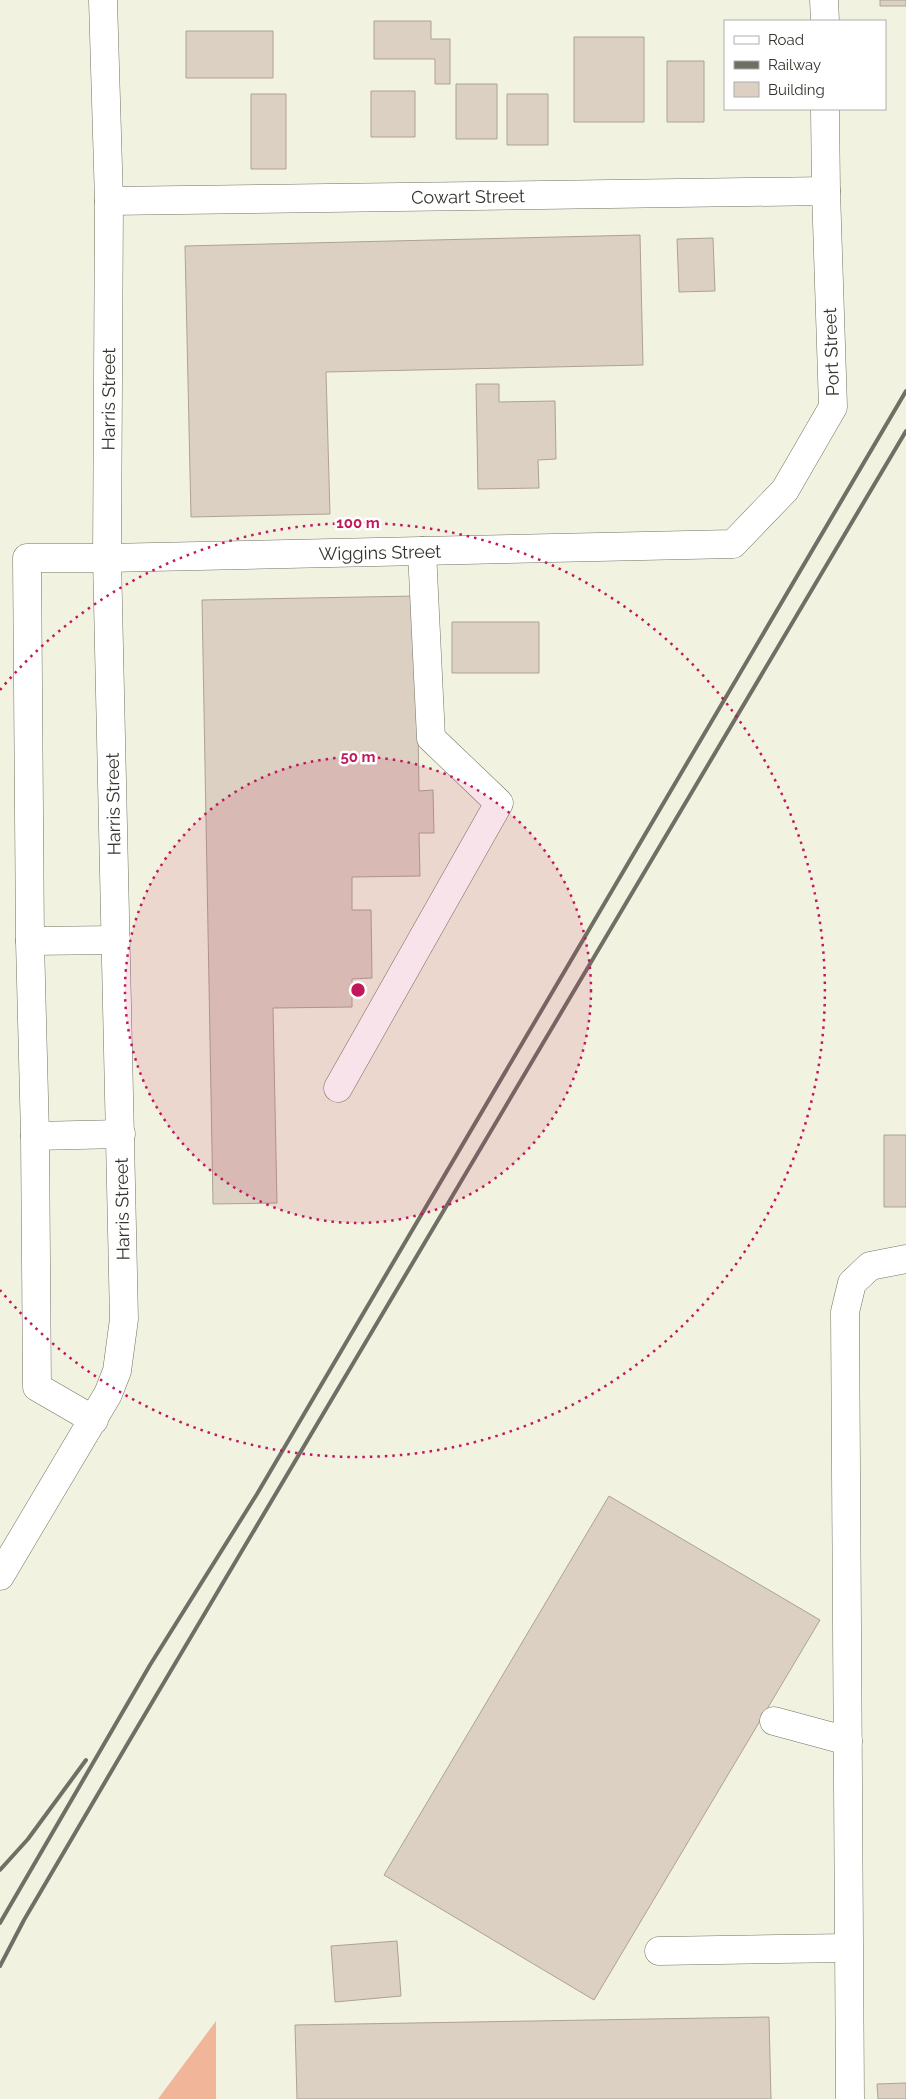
<svg xmlns="http://www.w3.org/2000/svg" width="906" height="2099" font-family="Raleway,sans-serif">
<rect width="100%" height="100%" fill="#f2f2e0"/>
<path fill="#f1b599" d="M216,2021V2099H158Z"/>
<path fill="#dbd0c1" stroke="#aca294" d="M880,0H906V6H880Z
M374,21H431V39H450V84H435V59H374Z
M186,31H273V78H186Z
M574,37H644V122H574Z
M667,61H704V122H667Z
M456,84H497V139H456Z
M371,91H415V137H371Z
M251,94H286V169H251Z
M507,94H548V145H507Z
M640,235L643,365L326,372L330,514L191,517L185,246Z
M713,238L715,291L679,292L677,239Z
M476,384H499V402L555,401L556,459L538,460L539,488L478,489Z
M416,596L419,791L433,790L434,833H419L420,876L352,877V910H371L372,978L352,979V1007L273,1008L277,1203L213,1204L202,600Z
M452,622H539V673H452Z
M884,1135H906V1207H884Z
M609,1496L820,1620L594,2000L384,1875Z
M397,1941L401,1996L335,2002L331,1946Z
M769,2017L771,2099H297L295,2025Z
M906,2083V2099H878L877,2084Z"/>
<g fill="none" stroke-linecap="round" stroke-linejoin="round">
<defs>
<g id="minor">
<path d="M824,0L825,21"/>
<path id="s1" d="M109,201L826,191"/>
<path id="s2" d="M116,940L30,941L27,558H107L733,544L785,490L833,407L826,191L825,109"/>
<path d="M30,941L35,1136"/>
<path d="M338,1088L499,803L431,738L422,551"/>
<path d="M94,1420L37,1387L35,1136L121,1134"/>
<path id="s3" d="M0,1576L108,1394L117,1371L124,1319L107,558L109,201L103,0"/>
<path d="M774,1721L848,1741"/>
<path d="M659,1951L848,1948"/>
<path d="M850,2099L845,1312L852,1283L870,1266L906,1259"/>
</g>
</defs>
<use href="#minor" stroke="#737363" stroke-width="29"/>
<use href="#minor" stroke="#fff" stroke-width="28"/>
<path stroke="#6f6f65" stroke-width="4" d="M0,1870L28,1839L86,1760
M0,1923L150,1665L257,1494L906,391
M0,1966L24,1920L128,1743L906,431"/>
</g>
<circle cx="358" cy="990" r="233" fill="#c2185b" fill-opacity=".12"/>
<g fill="none" stroke="#c2185b" stroke-width="2.5" stroke-dasharray="2.5 5">
<circle cx="358" cy="990" r="233"/>
<path d="M0 690A467 467 0 1 1 0 1290"/>
</g>
<g text-anchor="middle" dominant-baseline="central" stroke-width="5" stroke-linejoin="round" paint-order="stroke">
<g font-size="18" fill="#34342d" stroke="#fff">
<text stroke="none"><textPath href="#s1" startOffset="359">Cowart Street</textPath></text>
<text transform="translate(831 352) rotate(-92)">Port Street</text>
<text stroke="none"><textPath href="#s3" startOffset="1209">Harris Street</textPath></text>
<text stroke="none"><textPath href="#s2" startOffset="822">Wiggins Street</textPath></text>
<text transform="translate(113 804) rotate(-91)">Harris Street</text>
<text transform="translate(122 1209) rotate(-91)">Harris Street</text>
</g>
</g>
<circle cx="358" cy="990" r="8" fill="#c2185b" stroke="#fff" stroke-width="2.5"/>
<g font-size="15" text-anchor="middle" font-weight="bold" fill="#c2185b" stroke="#fff" stroke-width="5" stroke-linejoin="round" paint-order="stroke">
<text x="358" y="528">100 m</text>
<text x="358" y="762">50 m</text>
</g>
<rect x="724" y="20" width="162" height="90" fill="#ffffff" stroke="#aeaeab"/>
<rect x="734" y="36" width="25" height="8" fill="#ffffff" stroke="#aeaeab"/>
<text x="768" y="45" font-size="15" fill="#34342d">Road</text>
<rect x="734" y="61" width="25" height="8" fill="#6f6f65" stroke="#aeaeab"/>
<text x="768" y="70" font-size="15" fill="#34342d">Railway</text>
<rect x="734" y="82" width="25" height="15" fill="#dbd0c1" stroke="#aeaeab"/>
<text x="768" y="95" font-size="15" fill="#34342d">Building</text>
</svg>
